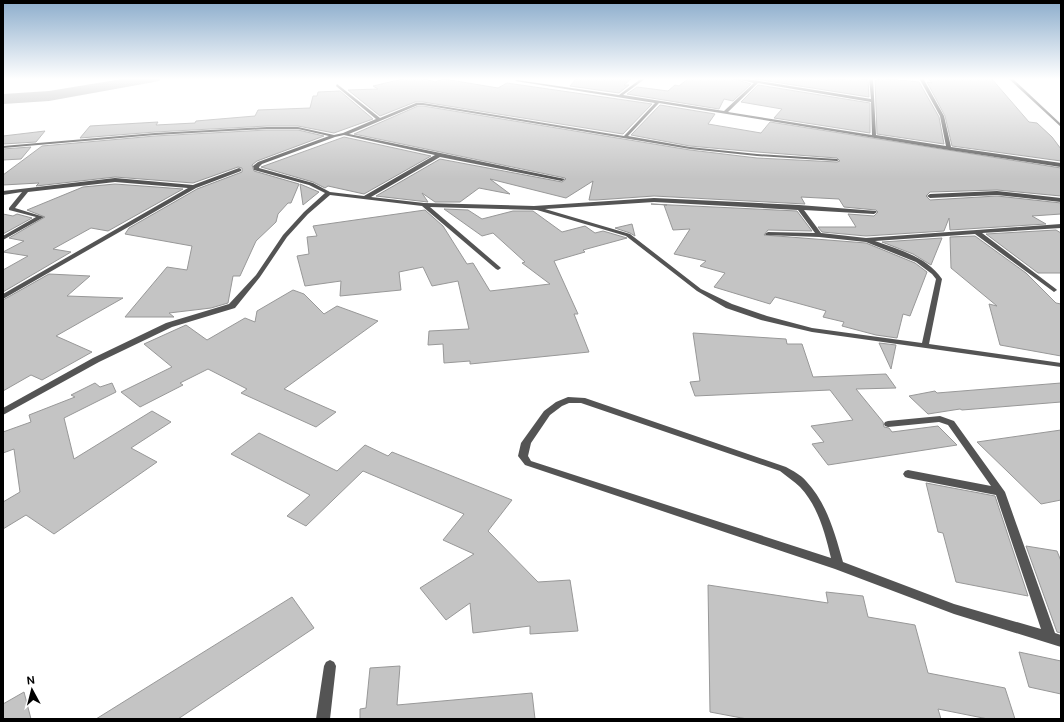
<svg xmlns="http://www.w3.org/2000/svg" width="1064" height="722" font-family="'DM Sans',sans-serif">
<rect width="100%" height="100%" fill="#fff"/>
<g fill="none" stroke-linecap="round" stroke-linejoin="round">
<path fill="#a2a2a2" fill-rule="evenodd" d="M128,78H161L159,81L154,82L49,101L3,104V94L49,91Z"/>
</g>
<path fill="#c4c4c4" stroke="#989898" d="M407,78H422L435,82L444,79L498,88L507,83L652,104L623,134L423,102H415L380,116L348,90L378,89L373,86Z
M577,78H632L624,85H629L619,93L570,86Z
M689,78H731L751,84L733,101L724,99L719,109L627,94L637,87L668,91L675,85L679,86Z
M749,78H820L844,80L845,78L868,79L869,97Z
M879,78L919,82L939,117L944,144L877,134L875,80H879Z
M928,78H991L1029,122L1037,123L1052,137L1061,149V161L952,146L945,116L927,82L932,83Z
M758,85L870,103V133L774,118L782,109L741,102Z
M340,91L373,119L334,133L298,126H267L155,132L80,138L90,126L158,122L156,125L195,123L196,121L255,116L258,110L310,108L313,96H317L318,92Z
M660,105L715,114L708,124L761,133L770,122L1061,168V196L997,190L930,192L926,196L930,200L997,196L1061,203V214L1032,216L1046,224L950,230L949,218L944,231L866,236L822,232L818,227H856L848,214L874,216L878,212L876,210L844,207L839,199L801,197L805,204L654,196L596,200H589L593,181L566,198L490,179L510,194L479,188L460,202H435L422,193L428,202L376,196L440,159L562,182L566,179L565,178L354,134L418,106H423L690,150L757,158L837,162L840,161L837,158L757,152L690,146L631,135Z
M267,130H298L324,136L257,161L252,165L254,171L299,184L291,203H288L278,214L276,222L256,241L240,276H233L228,303L211,308L169,313L174,317H125L167,267L187,270L192,246L125,234L129,228L197,189L242,172V168L238,167L193,183L115,177L36,186L39,183L3,185V175L42,146L155,136Z
M45,131L36,142L3,144V136Z
M344,137L431,156L364,194L328,186L325,188L313,182L261,167Z
M31,147L21,159L3,160V149Z
M115,184L183,189L108,231L91,228L53,249L71,252L3,292V270L28,256L3,252L24,241L9,238L45,217L27,210L83,187Z
M300,184L319,192L303,205Z
M651,204L797,211L812,231L768,230L764,235L866,243L915,263L927,272L910,316L903,314L897,338L876,335L842,326L844,322L823,317L826,311L775,297L770,304L714,287L725,273L700,266L706,261L674,254L690,229L673,230L664,205H667Z
M444,209L468,210L482,219L513,211H533L562,232L585,226L595,233L603,231L627,238L583,250L585,252L554,261L578,314H574L589,352L470,364V361L444,363L443,344L428,345L429,331L469,329L458,281L432,286L423,267L399,272L401,290L340,296L341,281L305,286L297,256L309,254L307,237L317,236L313,226L425,210L443,226L467,264L473,263L490,291L550,284L522,263L525,262L493,233L482,236Z
M3,214L13,216L17,214L32,218L3,234Z
M632,224L635,236L630,233L615,228Z
M1056,230L1061,233V273H1038L986,234Z
M975,236L1026,273L1056,303L1061,304V356L1000,345L989,304L997,306L951,268L950,237Z
M942,238L931,265L913,254L882,242Z
M49,274L90,276L67,296L123,298L56,336L92,352L42,380L31,375L3,391V300Z
M293,290L304,294L324,314L337,306L378,321L284,389L336,412L316,427L241,393L247,389L208,369L180,383L183,385L140,407L121,392L172,367L144,344L186,325L207,340L245,318L255,322L257,311Z
M693,333L786,339L787,344H802L813,377L886,374L896,388L856,389L883,422L884,427L889,428L892,432L938,426L957,445L828,465L812,444L824,442L811,426L853,420L830,390L695,396L690,382L700,381Z
M879,343L896,345L891,369Z
M95,383L100,387L112,383L116,392L64,418L74,459L152,411L171,422L131,448L157,462L54,534L26,515L3,529V502L20,492L14,449L3,453V432L31,422L29,415L75,397L71,395Z
M1061,383V402L962,410L960,409L928,414L909,396L935,391L937,393Z
M1061,430V500L1041,504L977,442Z
M259,433L337,471L365,445L388,456L392,452L512,500L488,531L538,582L570,580L578,631L530,634V626L473,633L470,603L446,620L420,588L474,554L443,540L464,514L363,471L306,526L287,516L310,495L231,454Z
M926,483L995,496L1028,596L956,582L943,533L938,532Z
M1026,546L1057,551L1061,561V633L1057,632Z
M708,585L828,603L826,592L863,596L868,617L915,625L928,673L1005,688L1015,719H988L938,709L941,719H747L710,712Z
M292,597L314,628L178,719H96Z
M1019,652L1061,661V694L1029,687Z
M400,666L397,705L532,693L535,719H360V709L366,708L370,668Z
M24,692L31,719H3V704Z"/>
<g fill="none" stroke-linecap="round" stroke-linejoin="round">
<path fill="#545454" fill-rule="evenodd" d="M568,397L585,398L786,467C793,471 801,475 806,481C827,503 835,534 843,562L954,604L1041,629L996,495L908,478L905,477L903,474L905,471L908,470L991,486L948,425L939,422L888,427L885,426L884,424L885,422L888,421L940,416L954,421L1005,492L1055,633L1061,635V647L954,614L835,569L525,465L518,456L521,443L544,411L556,402ZM569,403H581L780,471C786,476 794,481 800,487C818,506 825,533 831,558L531,461L528,456L531,443L550,415L562,406Z"/>
<path fill="#545454" fill-rule="evenodd" d="M642,78H646L623,95L724,111L754,83L732,78H740L871,99L869,78H873L876,135L946,146L940,116L919,78H923L944,116L951,147L1061,163V167L949,150L659,103L628,136L690,147L757,154L837,159L839,160L837,161L757,156L690,149L423,105H418L349,134L565,179L562,181L440,157L371,197L424,203L534,206L654,198L799,205L876,211L877,212L874,214L804,210L821,233L866,238L1061,224V228L982,233L1056,289L1057,290L1054,292L975,234L875,241C900,250 927,257 942,279L929,344L1061,363V367L812,332L761,320L726,308L697,291L626,236L537,210L430,207L500,267L501,268L498,270L496,269L422,206L330,195L308,214L287,237L260,277L235,308L172,327L99,362L3,415V408L93,358L166,323L229,304L256,275L283,235L304,212L325,193L309,185L254,170L253,166L258,162L329,136L298,129H267L155,135L3,148V146L155,133L267,127H298L334,135L343,133L376,119L336,86L337,84L380,118L416,103H423L624,136L655,103L515,81L517,80L619,95ZM758,83L871,102L872,135L728,112ZM344,135L435,155L364,196L330,192L313,183L259,168V167L262,164L335,137ZM654,202L798,210L815,233L768,232L765,234L766,235L819,237L866,242L916,262L932,274L936,279L922,343L812,328L767,316L732,304L701,289L630,234L545,209Z
M1008,78H1012L1061,124V127Z
M239,168L241,169V171L196,188L3,299V294L188,188L115,182L28,192L15,208L44,217L3,240V236L36,217L9,210V208L22,192L3,195V191L115,178L193,185Z
M997,191L1061,198V202L997,195L930,198L927,196L930,194Z
M330,660L334,662L336,666L330,719H316L324,666L326,662Z"/>
</g>
<linearGradient id="sky" x2="0" y2="1"><stop stop-color="#8cadcc"/><stop offset="0.44" stop-color="#fff"/><stop offset="1" stop-color="#fff" stop-opacity="0"/></linearGradient>
<rect width="1064" height="179" fill="url(#sky)"/>
<rect width="1064" height="722" fill="none" stroke="#000000" stroke-width="8"/>
<g transform="translate(32 690) rotate(353)" stroke="#ffffff" stroke-width="3" paint-order="stroke">
<path d="M0-3L7 15L0 10L-7 15Z" fill="#000000"/>
<text y="-6" font-size="11" font-weight="bold" text-anchor="middle" fill="#000000">N</text>
</g>
</svg>
